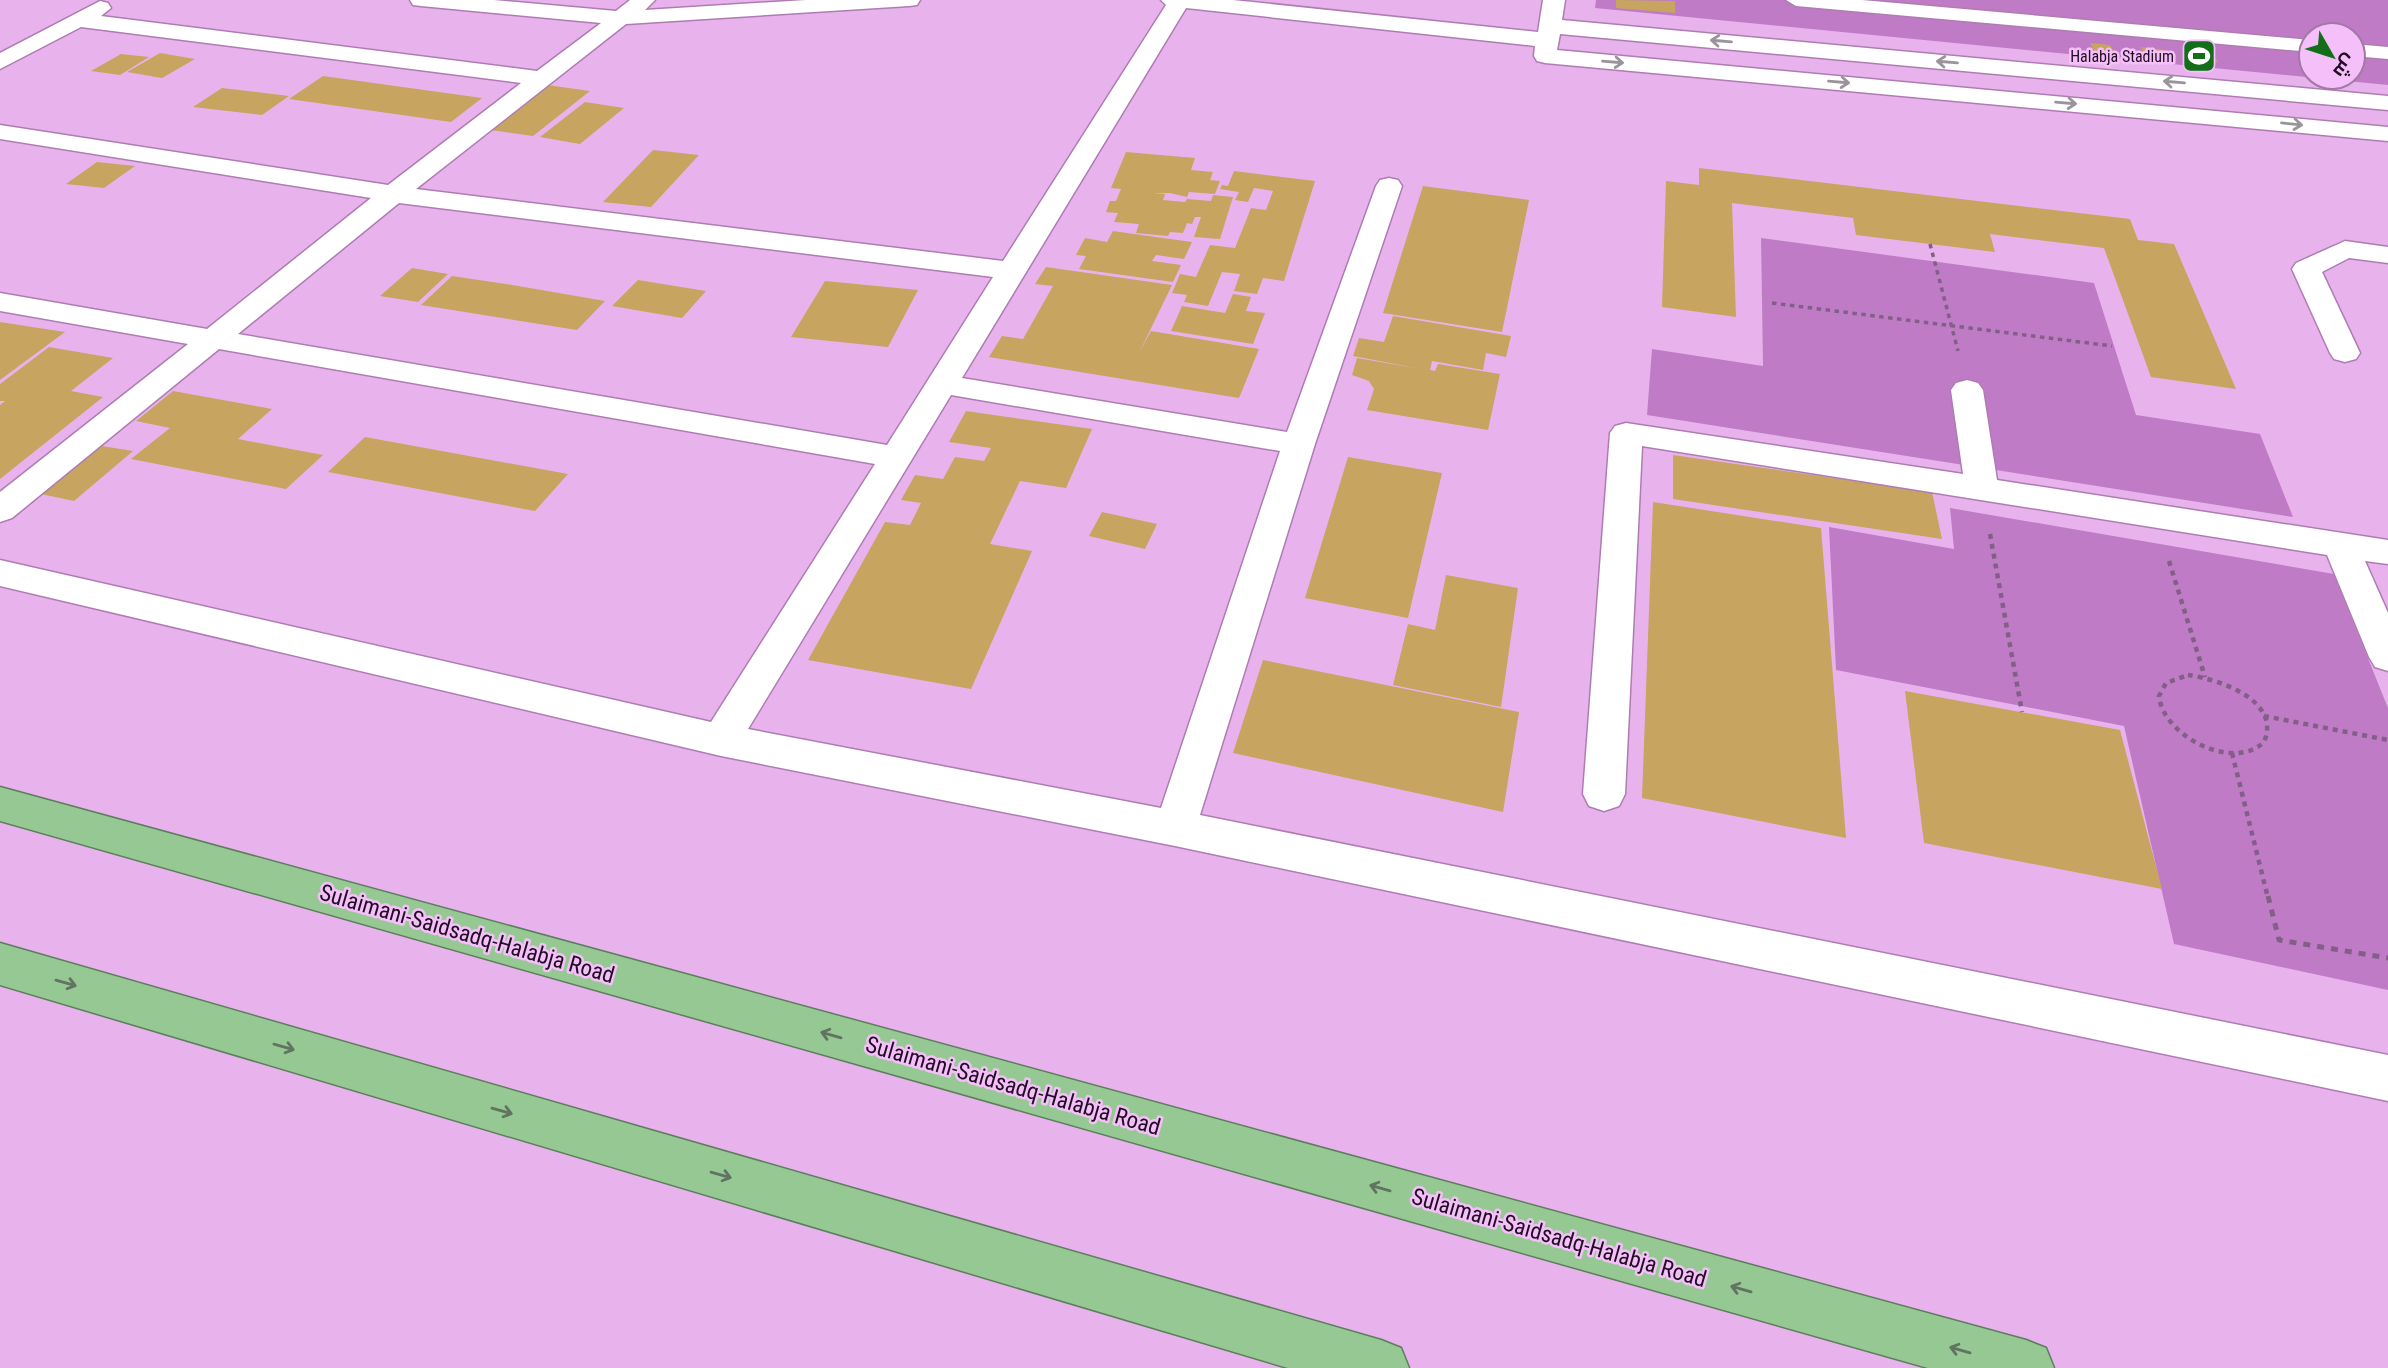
<svg xmlns="http://www.w3.org/2000/svg" width="2388" height="1368" font-family="'Roboto Condensed',Cairo,sans-serif">
<rect width="100%" height="100%" fill="#e8b3ed"/>
<path fill="#c07bc7" fill-rule="evenodd" d="M1596,0H2388V85L1595,8ZM2311,35H2353V77H2311Z
M1761,238L2094,283L2136,415L2260,434L2293,517L1647,415L1652,349L1763,366Z
M1950,508L2334,574L2388,708V990L2174,944L2124,726L1836,670L1829,527L1954,549Z"/>
<path fill="#c7a45f" d="M1616,0L1675,1V13L1616,8Z
M2090,43L2110,45L2115,53L2095,52Z
M2141,47L2165,50L2168,58L2144,55Z
M160,53L195,59L162,78L127,72Z
M2192,53L2213,54L2218,62L2197,60Z
M121,54L149,57L120,75L91,71Z
M323,76L482,98L451,122L289,99Z
M547,85L590,91L533,136L490,130Z
M222,88L289,96L262,115L193,107Z
M585,102L624,108L580,144L540,137Z
M653,150L699,155L651,207L603,202Z
M1126,152L1195,158L1191,170L1213,172L1210,180L1220,181L1215,194L1189,192L1187,197L1170,193H1153L1165,194L1163,200L1185,202L1187,199L1211,201L1213,195L1233,197L1220,239L1194,237L1201,217H1195L1192,224L1187,223L1183,233L1170,232L1168,236L1136,233L1139,224L1114,222L1118,213L1106,212L1110,201H1116L1121,189L1111,188Z
M97,162L135,166L104,188L66,184Z
M1699,168L2130,219L2138,240L2174,244L2236,389L2151,377L2104,248L1990,234L1995,252L1930,244L1856,235L1853,218L1732,203L1736,317L1662,307L1666,181L1699,185Z
M1234,171L1315,181L1284,281L1263,278L1257,294L1234,291L1240,274L1222,272L1208,306L1184,302L1187,295L1172,293L1180,274L1196,277L1210,245L1235,248L1251,208L1266,210L1273,191L1254,188L1248,202L1235,200L1239,192L1220,189L1222,185L1228,186Z
M1423,186L1529,200L1502,332L1383,313Z
M1113,231L1134,234L1192,242L1184,259L1156,255L1152,261L1181,265L1173,282L1079,269L1086,256L1076,255L1085,238L1107,242Z
M1046,267L1172,285L1139,353L1151,331L1259,349L1239,398L989,357L1002,336L1023,339L1053,286L1035,284Z
M412,268L448,274L418,302L380,296Z
M452,276L506,284L605,301L577,330L421,305Z
M638,280L706,291L682,318L612,306Z
M825,281L918,290L888,347L791,337Z
M1233,294L1251,297L1246,311L1265,313L1253,344L1171,331L1182,306L1225,313Z
M1393,316L1511,336L1506,357L1486,353L1483,370L1432,361L1430,370L1435,371L1438,364L1500,374L1488,430L1367,410L1374,389L1369,381L1352,375L1357,358L1421,369L1353,356L1359,338L1384,342Z
M0,322L65,332L0,380Z
M49,347L113,358L71,391L103,397L0,479V405L5,401H0V384Z
M173,391L272,409L238,439L323,455L286,489L131,459L170,428L136,421Z
M966,411L1092,429L1066,488L1020,481L990,544L1032,551L971,689L808,660L885,522L910,525L921,503L901,500L915,475L943,479L955,457L984,461L991,448L949,442Z
M365,437L568,474L535,511L328,472Z
M102,446L133,451L74,501L41,494Z
M1673,455L1932,492L1942,539L1673,499Z
M1348,457L1442,473L1408,618L1305,598Z
M1653,502L1821,528L1846,838L1642,798Z
M1102,512L1157,524L1145,549L1089,536Z
M1446,575L1518,588L1501,707L1393,685L1408,624L1435,630Z
M1263,660L1519,712L1503,812L1233,753Z
M1905,691L2120,730L2162,889L1924,843Z"/>
<g fill="none" stroke-linecap="round" stroke-linejoin="round">
<defs>
<path id="service" d="M1786,0H1862L2311,40V52L1796,6Z
M2353,44L2388,47V59L2353,56Z"/>
<path id="minor" d="M410,0H494L616,11L630,0H655L645,10L806,0H920L917,5L909,6L626,24L416,189L1003,261L1166,5L1161,0H1233L1538,32L1543,0H1565L1562,20L2388,96V110L1560,34L1557,50L2388,127V141L1545,63L1537,61L1534,56L1535,46L1186,8L962,378L1287,432L1376,186L1380,180L1389,178L1398,180L1402,186L1315,444L1200,815L2388,1055V1101L1175,846L721,756L0,586V560L711,722L875,464L219,349L12,518L0,522V492L188,344L0,311V293L207,329L371,198L0,139V125L388,185L521,83L81,27L0,69V53L100,1L108,3L111,8L101,16L537,71L601,23L421,6L413,5ZM399,203L993,277L887,445L238,334ZM951,395L1280,451L1161,808L748,729Z
M2345,241L2388,247V263L2349,258L2322,272L2360,353L2356,359L2345,362L2334,359L2330,353L2292,269L2296,263Z
M1967,380L1978,383L1983,390L1997,480L2388,540V564L2365,561L2388,613V671L2375,667L2369,657L2327,555L1642,446L1625,794L1619,806L1604,811L1589,806L1583,794L1610,433L1615,426L1626,423L1963,474L1951,390L1956,383Z"/>
<path id="trunk" d="M0,787L2026,1340L2046,1348L2054,1368H1928L0,821Z
M0,943L1381,1340L1401,1348L1409,1368H1288L0,985Z"/>
</defs>
<use href="#service" stroke="#ae7cb3" stroke-width="3"/>
<use href="#minor" stroke="#ae7cb3" stroke-width="3"/>
<use href="#trunk" stroke="#5c7e5c" stroke-width="3"/>
<path stroke="#825f86" stroke-width="3.5" stroke-dasharray="4.5 4.5" stroke-linecap="butt" d="M1930,244L1958,351
M1772,303L2112,346"/>
<path stroke="#825f86" stroke-width="4.5" stroke-dasharray="5 5" stroke-linecap="butt" d="M1990,534L2022,712
M2169,561L2205,677
M2188,675C2218,679 2282,700 2264,742C2233,772 2163,736 2159,696L2166,683Z
M2264,716L2388,740
M2232,753L2268,898"/>
<path stroke="#825f86" stroke-width="5" stroke-dasharray="7 7" stroke-linecap="butt" d="M2268,896L2279,940L2388,958"/>
<use href="#service" fill="#fff" fill-rule="evenodd"/>
<use href="#minor" fill="#fff" fill-rule="evenodd"/>
<use href="#trunk" fill="#96c894" fill-rule="evenodd"/>
</g>
<defs><path id="oneway-shaft" d="M-6 0H5M1.5-3L5.5 0L1.5 3" fill="none" stroke-width="1.6" stroke-linecap="round" stroke-linejoin="round" transform="scale(1.75)"/></defs>
<g stroke="#9b939c">
<use href="#oneway-shaft" transform="translate(1721 41) rotate(-175)"/>
<use href="#oneway-shaft" transform="translate(1613 62) rotate(5)"/>
<use href="#oneway-shaft" transform="translate(1947 62) rotate(-175)"/>
<use href="#oneway-shaft" transform="translate(1839 82) rotate(5)"/>
<use href="#oneway-shaft" transform="translate(2174 82) rotate(-175)"/>
<use href="#oneway-shaft" transform="translate(2066 103) rotate(5)"/>
<use href="#oneway-shaft" transform="translate(2292 124) rotate(6)"/>
</g>
<g stroke="#617461">
<use href="#oneway-shaft" transform="translate(66 983) rotate(16)"/>
<use href="#oneway-shaft" transform="translate(831 1035) rotate(-164)"/>
<use href="#oneway-shaft" transform="translate(284 1047) rotate(16)"/>
<use href="#oneway-shaft" transform="translate(502 1111) rotate(16)"/>
<use href="#oneway-shaft" transform="translate(721 1175) rotate(16)"/>
<use href="#oneway-shaft" transform="translate(1380 1188) rotate(-164)"/>
<use href="#oneway-shaft" transform="translate(1741 1289) rotate(-164)"/>
<use href="#oneway-shaft" transform="translate(1960 1350) rotate(-164)"/>
</g>
<defs>
<symbol id="stadium-square" viewBox="-11 -11 22 22"><rect x="-9" y="-9" width="18" height="18" rx="4" fill="#126e19" stroke="#f5c0fa"/><path d="M0-5a6.5 5 0 1 0 0 10a6.5 5 0 1 0 0-10ZM-3.5-1.8h7v3.6h-7Z" fill="#fff"/></symbol>
</defs>
<g fill-rule="evenodd">
<use href="#stadium-square" x="2180" y="37" width="38" height="38"/>
</g>
<g text-anchor="middle" dominant-baseline="central" stroke-width="5" stroke-linejoin="round" paint-order="stroke">
<g font-size="16" fill="#210e23" stroke="#f5c0fa" text-anchor="end">
<text x="2174" y="56">Halabja Stadium</text>
</g>
<g font-size="23" fill="#210e23" stroke="#f5c0fa">
<text transform="translate(467 934) rotate(16)">Sulaimani-Saidsadq-Halabja Road</text>
<text transform="translate(1013 1086) rotate(16)">Sulaimani-Saidsadq-Halabja Road</text>
<text transform="translate(1559 1238) rotate(16)">Sulaimani-Saidsadq-Halabja Road</text>
</g>
</g>
<g transform="translate(2332 56) rotate(129)"><circle r="33" fill="#f5c0fa" stroke="#a079a4" stroke-width="2"/>
<path d="M0-5L12 26L0 18L-12 26Z" fill="#126e19"/>
<text y="-10" font-size="19" font-weight="bold" text-anchor="middle" fill="#210e23">ش</text>
</g>
</svg>
